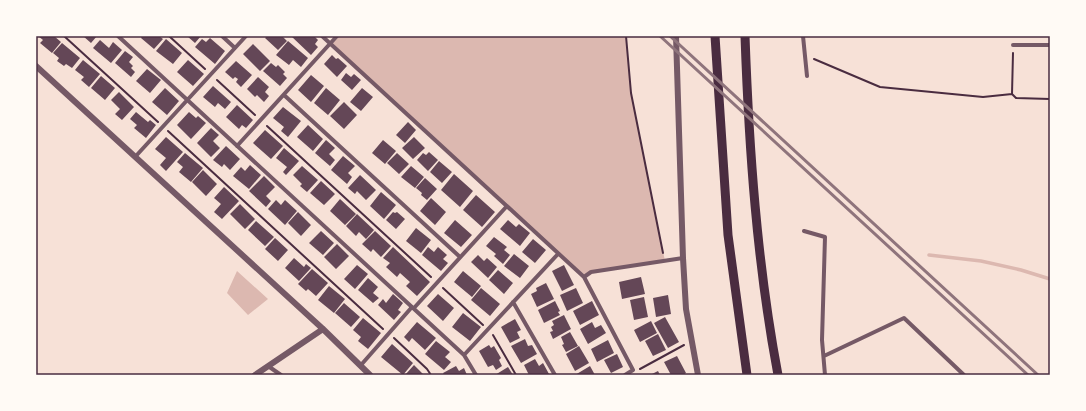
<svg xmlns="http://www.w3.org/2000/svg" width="1086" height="411" font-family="Lora,serif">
<rect width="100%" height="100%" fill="#f7e1d7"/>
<path fill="#dcb8b0" d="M337,36H626L631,93L665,261L591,272L584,277L330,44Z
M237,271L268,299L248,315L227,293Z"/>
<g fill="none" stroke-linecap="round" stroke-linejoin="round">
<path stroke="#dcb8b0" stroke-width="3.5" d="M929,255L981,261L1021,270L1050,279"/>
</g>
<path fill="#644757" d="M38,36H54L61,42L52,53L40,43L43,40Z
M83,36H97L91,43Z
M142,36H159L163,39L154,49L141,38Z
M187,36H201L195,43Z
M267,36H282L287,41L278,50L265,38Z
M291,36H314L318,40L315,44L318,47L311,55Z
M210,38L225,51L215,64L195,47L202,39L206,42Z
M166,39L182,53L173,64L156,51Z
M100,40L109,48L113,42L122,50L111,63L93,48Z
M288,41L308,58L301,67L293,60L289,65L276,55Z
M62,43L80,58L72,68L66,64L64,66L57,61L59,58L53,53Z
M253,44L270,61L260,71L243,54Z
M125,51L133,57L129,62L133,66L131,68L135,72L131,77L115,63Z
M332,55L336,59L338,58L347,66L337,77L324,64Z
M83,60L100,74L89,87L81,80L84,77L75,70Z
M188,60L204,74L193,86L177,72Z
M236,61L252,75L241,87L236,82L238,79L235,77L233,79L225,72Z
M271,63L276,67L278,65L285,72L283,74L287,78L280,86L263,71Z
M147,69L161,80L150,93L136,81Z
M346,73L351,77L354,74L361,80L352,90L341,80Z
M311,75L324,86L311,102L298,90Z
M101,76L115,88L105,100L91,88Z
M258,77L269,87L265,92L269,96L264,102L257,95L255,97L247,89Z
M213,86L231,102L225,109L218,103L215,107L203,97Z
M165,88L179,101L167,115L152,102Z
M326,88L340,100L328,115L314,103Z
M362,88L373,97L361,111L350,102Z
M119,92L134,107L122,120L115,114L120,109L111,100Z
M344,102L357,115L344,129L330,116Z
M237,105L253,120L246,128L242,125L239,129L226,117Z
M283,107L301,121L288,137L281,131L284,127L273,118Z
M136,112L148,122L150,120L156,125L146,138L134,128L137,125L130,119Z
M189,112L196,118L198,116L206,123L191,139L177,125Z
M408,122L416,130L405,143L396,135Z
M308,125L323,139L313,151L297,137Z
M211,128L219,135L213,141L220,148L211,157L197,143Z
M265,130L283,146L271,159L253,143Z
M166,137L183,152L166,171L160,165L166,158L155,149Z
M414,137L425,148L413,159L402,148Z
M326,140L335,148L329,154L335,160L330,166L315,153Z
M383,140L396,151L385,164L372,153Z
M226,146L240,159L230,170L224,164L222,167L213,160Z
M284,148L299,161L286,175L283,172L287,167L276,158Z
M429,152L438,160L428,171L417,160L423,153L426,155Z
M185,153L203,168L191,182L179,172L183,167L177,162Z
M397,153L409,164L399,174L387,163Z
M343,156L355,166L348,173L352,177L347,184L331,170Z
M439,161L452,172L442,183L430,172Z
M250,165L261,175L249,189L233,176L241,167L245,171Z
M302,166L318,180L307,192L300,186L302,184L293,175Z
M411,166L424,177L415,188L401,177Z
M203,170L217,184L206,196L192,182Z
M454,174L473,191L460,207L441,190Z
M360,175L376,190L366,200L357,191L355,194L348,188Z
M264,176L275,187L266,196L271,201L266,207L249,191Z
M425,178L437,189L427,200L421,195L422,193L416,188Z
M321,181L335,194L324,205L310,193Z
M224,187L239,201L222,219L214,212L221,204L214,198Z
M381,192L396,205L384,219L370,206Z
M476,195L495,212L482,227L463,210Z
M431,198L446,212L435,225L420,211Z
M340,199L356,214L345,225L330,211Z
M276,200L281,205L285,200L297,211L285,225L268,209Z
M240,204L255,219L245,229L230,214Z
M298,212L311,225L301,236L288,223Z
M393,212L395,213L397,212L405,219L396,229L386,220Z
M357,214L374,230L366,239L359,232L356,236L346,226Z
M455,220L472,235L461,247L444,233Z
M508,220L516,227L519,224L530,233L520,246L500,229Z
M256,221L274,237L265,246L248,230Z
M416,228L431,240L421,253L406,241Z
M321,231L334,243L323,255L309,243Z
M375,231L391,246L381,257L373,249L371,252L362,244Z
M494,237L507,247L504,250L510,255L503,264L494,256L496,254L486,246Z
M275,238L288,250L278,261L265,249Z
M533,239L546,250L535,263L522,252Z
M337,244L349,256L336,269L324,257Z
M393,247L411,264L404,271L411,264L430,282L417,296L406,286L410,282L400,273L397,277L386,267L390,263L383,258Z
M428,247L434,252L438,247L447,255L443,259L448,263L441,271L422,255Z
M514,254L529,266L520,278L504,266Z
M478,255L484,261L487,258L497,267L488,278L471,262Z
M294,258L304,267L306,264L311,268L299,281L285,268Z
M357,265L368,274L355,289L344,279Z
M564,265L574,285L562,291L552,271Z
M312,269L328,283L316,296L308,289L306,291L298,284Z
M498,270L513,283L504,294L489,280Z
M463,271L481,286L472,297L454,282Z
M641,277L645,294L622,299L619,282Z
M368,278L378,287L373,293L379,298L373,303L358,290Z
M546,283L554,299L537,307L531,294L537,291L536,288Z
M329,286L345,299L334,313L318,300Z
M481,288L500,304L490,316L471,300Z
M576,288L583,303L567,311L560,295Z
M393,294L403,303L398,310L401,312L394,320L378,305L383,299L386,303Z
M438,294L454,308L443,321L427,306Z
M668,295L671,314L656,317L653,298Z
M644,297L648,317L634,320L630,300Z
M555,301L560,311L558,312L560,315L544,323L538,310Z
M592,301L599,315L580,325L573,311Z
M344,303L360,317L351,327L335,313Z
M463,313L481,327L470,341L452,327Z
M564,315L571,329L553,339L550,332L553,331L551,327L554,325L552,321Z
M665,317L679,342L668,348L654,323Z
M363,318L381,333L368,349L358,341L361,337L353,330Z
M515,319L521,330L517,332L520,338L510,343L501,327Z
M651,321L657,333L640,342L634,330Z
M417,322L436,338L425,350L412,338L409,342L404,337Z
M592,322L595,328L601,325L606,333L588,344L580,329Z
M570,332L578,346L566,352L562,345L564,344L561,337Z
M658,334L666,350L653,356L645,341Z
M525,339L528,346L532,345L537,354L521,363L511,346Z
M608,340L614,353L597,362L591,349Z
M436,341L450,352L445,357L451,362L444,370L425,354Z
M392,344L413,363L403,375L381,357Z
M489,345L491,348L494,346L501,358L499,360L502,366L496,370L493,365L488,367L479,351Z
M579,346L589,363L575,371L566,354Z
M617,354L623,367L611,373L604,360Z
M677,356L686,373L683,375H671L664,362Z
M535,359L539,366L543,363L549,374L529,375L524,365Z
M414,365L424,375H405Z
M456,366L459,371L464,368L467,375H444L443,373Z
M590,366L595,375H575Z
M508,367L513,375H495Z
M658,371L660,375H650Z"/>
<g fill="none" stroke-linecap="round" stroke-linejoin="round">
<path stroke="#4a2c40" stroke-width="2" d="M64,36L158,122
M169,36L205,69
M626,36L631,93L663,253
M1013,53L1012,94L1016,98L1050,99
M814,59L880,87L983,97L1012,94
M217,80L255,115
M267,126L431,277
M168,131L383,329
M443,288L483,325
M493,335L516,375
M394,338L427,369L431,375
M640,369L684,345"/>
<path stroke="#755966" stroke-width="4" d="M118,36L464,355L476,375
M222,36L235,48
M322,36L584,277L633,370L625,375
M803,36L807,76
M1013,45H1050
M284,95L460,257
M237,146L337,36
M135,157L246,36
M804,231L825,237L822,340L825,375
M584,277L591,272L683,258
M513,302L555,375
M414,308L507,206
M464,355L558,254
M824,356L904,318L964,375
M361,365L412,307
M268,366L281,375"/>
<path stroke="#755966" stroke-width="6" d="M676,36L683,258L686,309L698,375
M36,66L323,329L370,375
M255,375L323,329"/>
<path stroke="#4a2c40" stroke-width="9" d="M715,36L728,235L747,375
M745,36C749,149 757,264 778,375"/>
<path stroke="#8f747c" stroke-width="3" d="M660,36L1028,375
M670,36L1038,375"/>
</g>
<rect width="1086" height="411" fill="none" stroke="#fffaf5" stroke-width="74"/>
<rect x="37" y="37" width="1012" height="337" fill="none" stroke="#4a2c40" stroke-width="1.5"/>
</svg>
